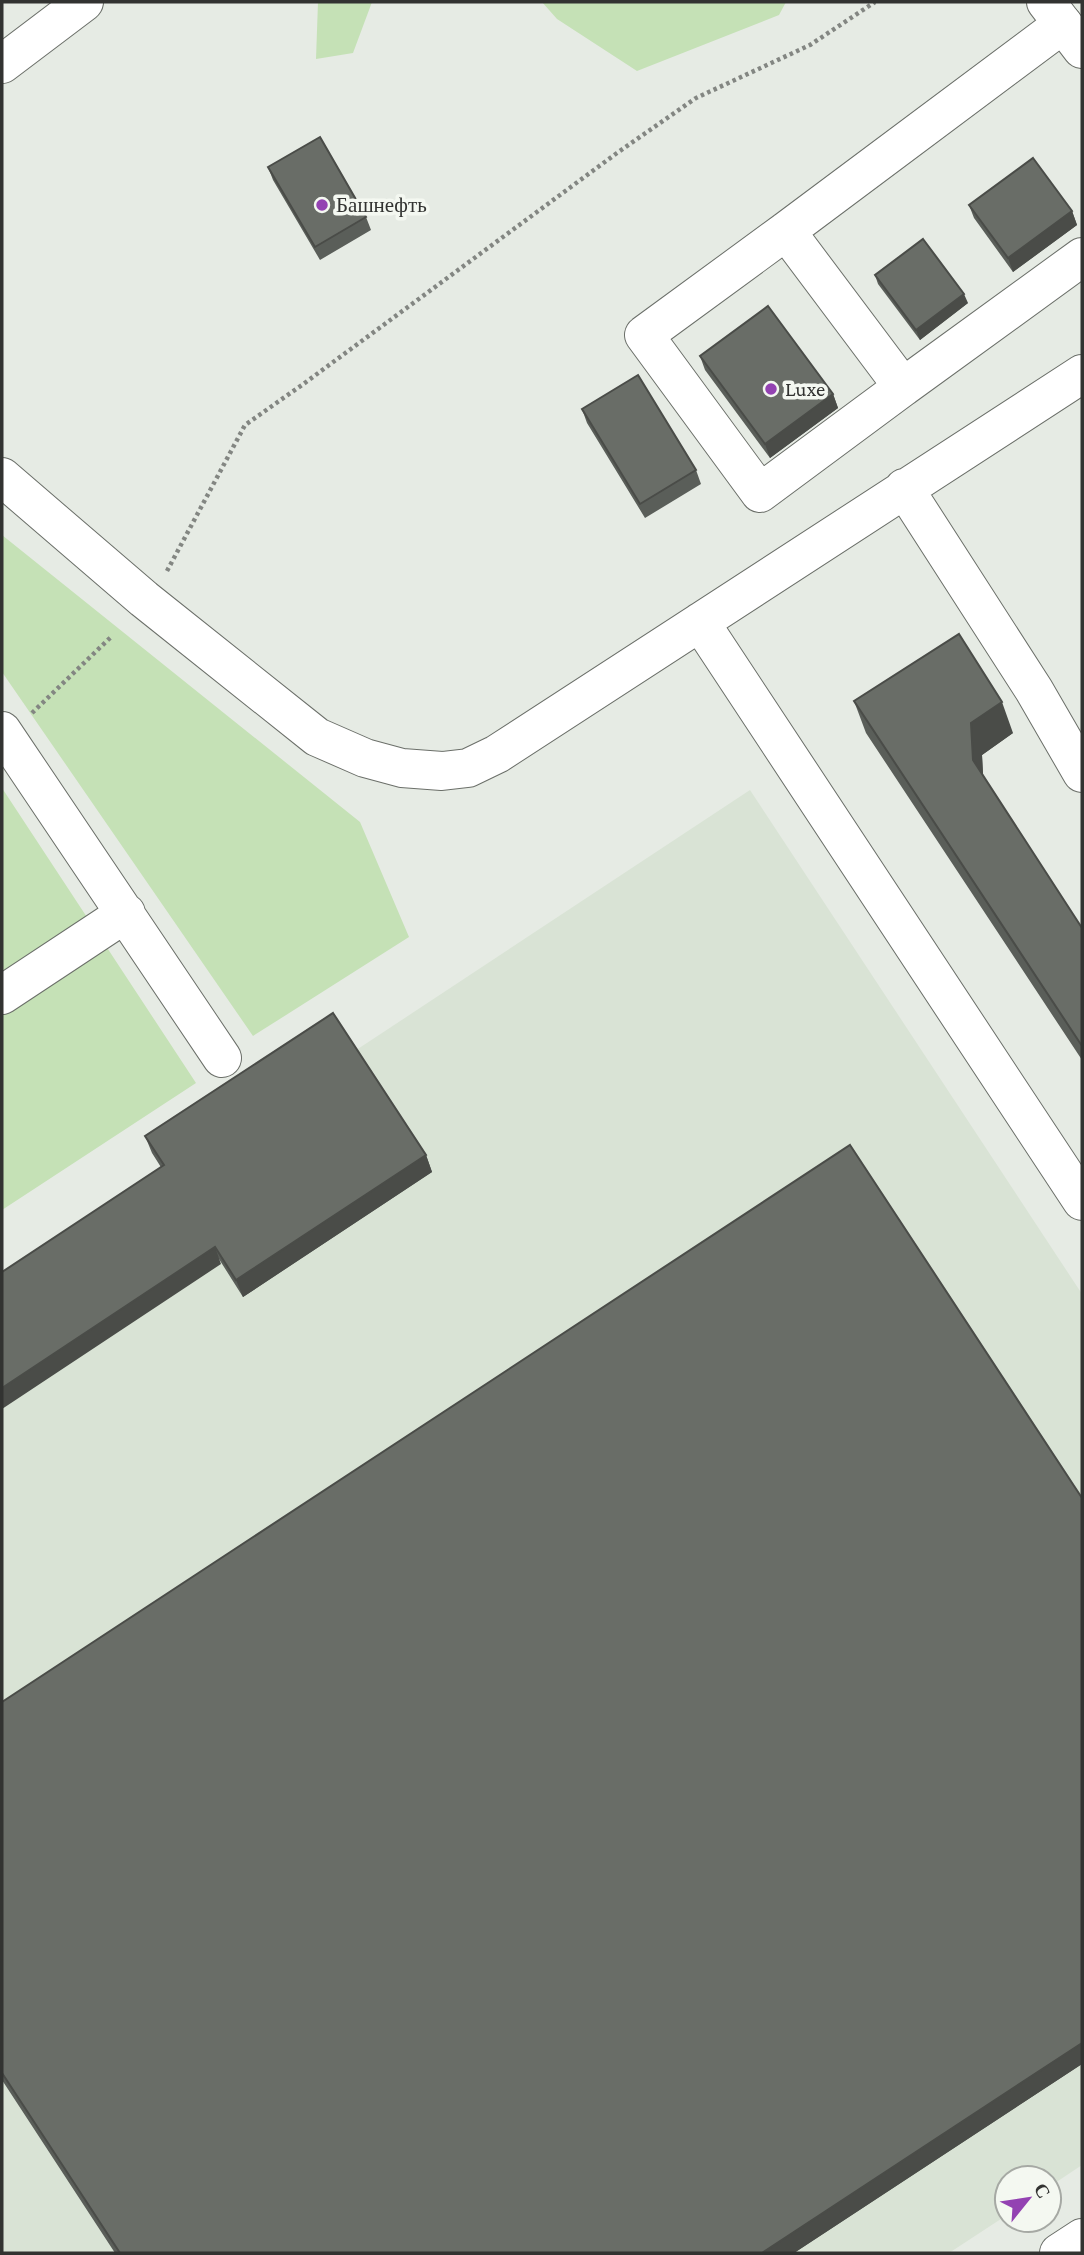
<svg xmlns="http://www.w3.org/2000/svg" width="1084" height="2255" font-family="'Crimson Pro',serif">
<rect width="100%" height="100%" fill="#e6ebe4"/>
<path fill="#d9e3d5" d="M750,790L1082,1294V2165L1049,2187V2178H1007V2215L949,2253H2V1284Z"/>
<path fill="#c5e1b6" d="M318,2H372L353,53L316,59Z
M542,2H786L779,15L637,71L557,19Z
M2,535L360,822L409,937L253,1036L2,672Z
M2,788L196,1083L2,1210Z"/>
<g fill="none" stroke-linecap="round" stroke-linejoin="round">
<defs>
<path id="minor" d="M786,231L903,387L760,493L644,335L786,231L1063,24
M903,387L1082,257
M2,477L144,599L317,737L365,758L402,768L442,771L468,768L497,754L1082,374
M904,488L1034,690L1082,773
M700,622L1082,1201
M2,731L222,1058
M2,995L126,913
M1059,2253L1082,2238"/>
<path id="major" d="M1046,2L1082,49
M2,64L84,2"/>
</defs>
<use href="#minor" stroke="#6b6f69" stroke-width="40"/>
<use href="#major" stroke="#6b6f69" stroke-width="40"/>
<path stroke="#838682" stroke-width="4.5" stroke-dasharray="3.5 3.5" stroke-linecap="butt" d="M167,571L245,425L302,385L617,153L696,98L810,45L875,2
M32,713L112,636"/>
<use href="#minor" stroke="#fff" stroke-width="38"/>
<use href="#major" stroke="#fff" stroke-width="38"/>
</g>
<path fill="#5a5e59" d="M268,167L366,217L371,230L320,260L273,180Z
M969,205L1072,211L1077,225L1013,272L974,218Z
M875,275L968,303L920,340L878,284Z
M700,356L833,394L838,408L770,458L705,370Z
M582,409L696,470L701,484L645,518L587,423Z
M854,701L1013,733L982,755L983,776L1082,928V1060L866,733Z
M145,1136L426,1155L432,1172L243,1297L152,1153Z
M1082,1498V2064L794,2253H115L2,2080V1702Z"/>
<path fill="#4a4c48" d="M1072,211L1077,225L1013,272L1008,258Z
M964,294L968,303L920,340L916,330Z
M833,394L838,408L770,458L765,444Z
M1002,702L1013,733L982,755L984,791L973,760L971,723Z
M426,1155L432,1172L243,1297L236,1280Z
M215,1247L221,1264L2,1409V1388Z
M1082,2043V2064L794,2253H762Z"/>
<path fill="#696d67" stroke="#4a4c48" stroke-width="2" d="M320,137L366,217L315,247L268,167Z
M1033,158L1072,211L1008,258L969,205Z
M923,239L964,294L916,330L875,275Z
M768,306L833,394L765,444L700,356Z
M638,375L696,470L640,504L582,409Z
M959,634L1002,702L971,723L973,760L1082,928V1046L854,701Z
M333,1013L426,1155L236,1280L215,1247L2,1388V1272L164,1165L145,1136Z
M850,1145L1082,1498V2043L762,2253H120L2,2073V1702Z"/>
<g fill="#9342b2" stroke="#f4f8f1" stroke-width="2.5">
<circle cx="322" cy="205" r="7"/>
<circle cx="771" cy="389" r="7"/>
</g>
<g text-anchor="middle" dominant-baseline="central" stroke-width="7" stroke-linejoin="round" paint-order="stroke">
<g font-size="21" fill="#323331" stroke="#f4f8f1" text-anchor="start">
<text x="336" y="205">Башнефть</text>
<text x="785" y="389">Luxe</text>
</g>
</g>
<rect width="1084" height="2255" fill="none" stroke="#323331" stroke-width="7"/>
<g transform="translate(1028 2199) rotate(60)"><circle r="33" fill="#f4f8f1" stroke="#a6a9a4" stroke-width="2"/>
<path d="M0-5L12 26L0 18L-12 26Z" fill="#9342b2"/>
<text y="-10" font-size="19" font-weight="bold" text-anchor="middle" fill="#323331">С</text>
</g>
</svg>
